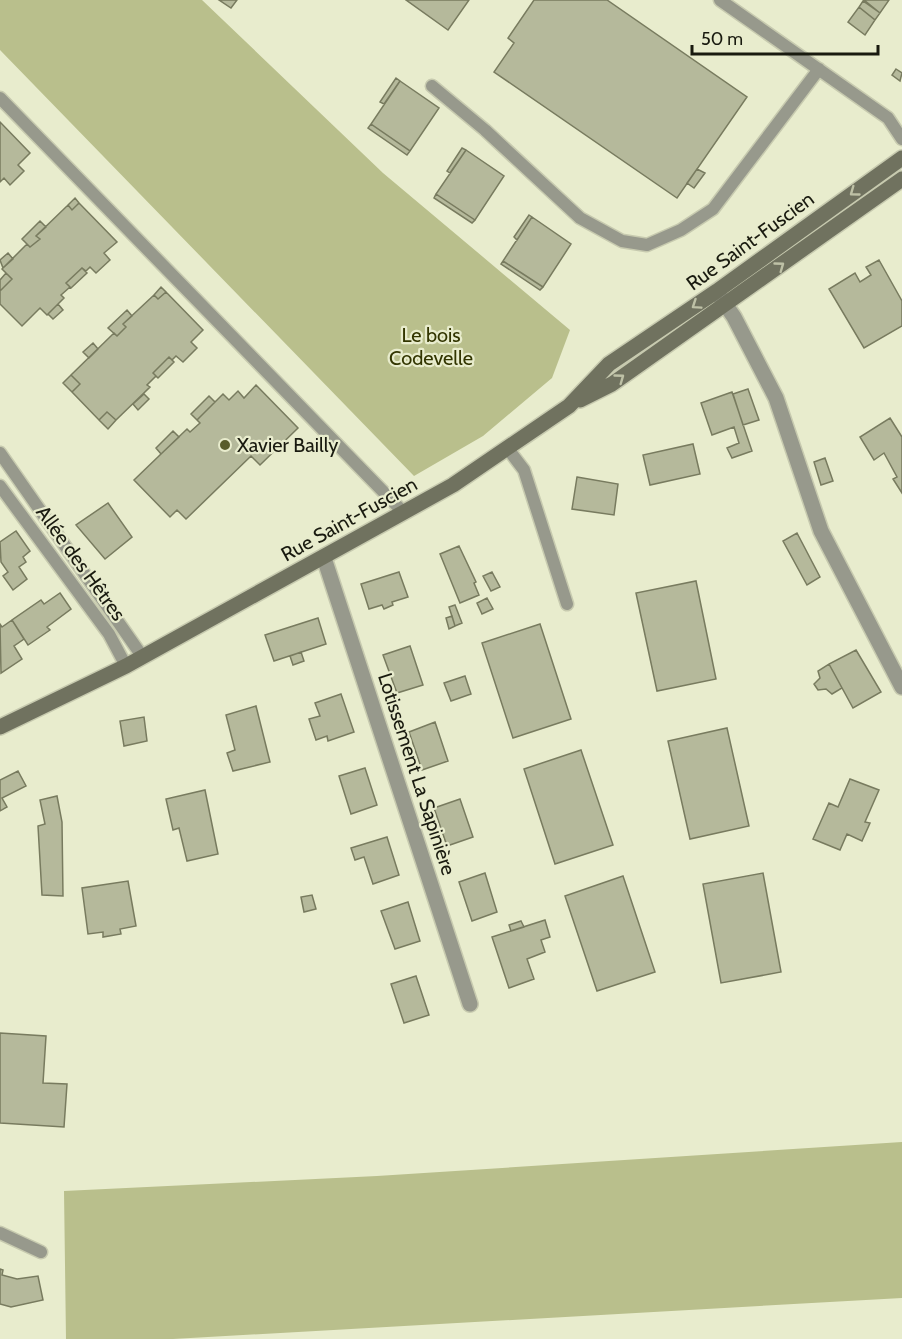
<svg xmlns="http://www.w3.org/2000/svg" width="902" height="1339" font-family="Cabin,sans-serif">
<rect width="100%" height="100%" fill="#e8eccd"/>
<path fill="#b9bf8c" d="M0,0H202L383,173L570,330L552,378L483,436L414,476L0,50Z
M902,1142V1298L173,1339H66L64,1191L377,1176Z"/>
<path fill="#b5b99b" stroke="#787b5f" stroke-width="1.5" d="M219,0H237L231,8Z
M406,0H469L448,30Z
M534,0H607L747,97L677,198L494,72L514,43L508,38Z
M864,0H889L880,13Z
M863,1L880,13L875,20L859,7Z
M859,7L875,20L865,35L848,22Z
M896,69L902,73L900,81L892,75Z
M396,78L400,81L384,104L380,102Z
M400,81L439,108L410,151L371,124Z
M0,122L30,153L18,165L24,171L10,185L4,178L0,182Z
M371,124L410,151L407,155L368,128Z
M462,148L466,150L450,173L447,171Z
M466,150L504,176L475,220L436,194Z
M697,169L705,173L694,188L687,183Z
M436,194L475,220L472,223L434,198Z
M75,198L79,203L72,210L68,205Z
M79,203L117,242L104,253L110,260L96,273L90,267L86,271L82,268L66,283L70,287L61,295L64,298L47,315L40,308L22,326L0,304V291L12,279L2,269L27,244L30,247L40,239L36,236L68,205L72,210Z
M529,215L532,217L517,240L514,237Z
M532,217L571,244L543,287L503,261Z
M40,221L46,227L36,236L40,239L30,247L22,239Z
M8,253L13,259L3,268L0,260Z
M879,260L902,301V326L864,348L829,289L855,273L860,282L871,275L866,267Z
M503,261L543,287L540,290L501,264Z
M82,268L87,273L71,288L66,283Z
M6,273L12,279L0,291V280Z
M161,287L166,292L158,299L154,295Z
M166,292L203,330L191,342L197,348L183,362L176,356L172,360L169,357L153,373L156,376L147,385L150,387L116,420L107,412L99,420L72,392L80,384L71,375L114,333L117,336L126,327L123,324L154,295L158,299Z
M58,304L63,310L53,319L48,314Z
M127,310L132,316L123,324L126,327L117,336L108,328Z
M93,343L98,349L89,358L83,352Z
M169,357L174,362L158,378L153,373Z
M71,375L80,384L72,392L63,383Z
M256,385L298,428L260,465L251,456L186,519L177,510L170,517L134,480L187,429L190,432L200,423L197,420L223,394L229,400L238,391L244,398Z
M748,389L759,420L743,425L733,394Z
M732,392L752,451L732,458L727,448L739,443L734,427L712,435L701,403Z
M144,394L149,399L138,410L133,404Z
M209,396L215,402L197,420L191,414Z
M107,412L116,420L108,429L99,420Z
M890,418L902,437V493L893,479L897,477L884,453L874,460L860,437Z
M173,431L179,437L161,454L156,448Z
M693,444L700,474L650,485L643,455Z
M825,458L833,481L821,485L814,462Z
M577,477L618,484L614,515L572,509Z
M108,503L132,537L105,559L76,525Z
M16,531L30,551L23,557L26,562L19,567L27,579L13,590L3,576L8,572L1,562L0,542Z
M797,533L820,577L807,585L783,541Z
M459,546L476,582L474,583L479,595L460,603L440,554Z
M399,572L408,597L392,602L393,605L384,609L382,605L369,609L361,584Z
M492,572L500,587L491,591L483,576Z
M696,581L716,679L657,691L636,593Z
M60,593L71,609L47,627L50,630L28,645L12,620L41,600L44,604Z
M487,598L493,609L482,614L477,603Z
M455,605L462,623L455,626L449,607Z
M452,616L455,626L449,629L446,618Z
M318,618L326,644L274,661L265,635Z
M12,620L24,639L14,646L22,659L1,673L0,624L2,627Z
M540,624L571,719L513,738L482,643Z
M410,646L423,685L397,693L383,655Z
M856,650L881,692L853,708L829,664Z
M301,652L304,661L293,665L290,656Z
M829,664L842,688L832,694L826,689L818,690L814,684L820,678L818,671Z
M465,676L471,694L451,701L444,683Z
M341,694L354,732L328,741L327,736L316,740L309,719L320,716L315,703Z
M256,706L270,762L233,771L227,753L235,750L226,715Z
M144,717L147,741L124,746L120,721Z
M435,722L448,761L422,770L409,732Z
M727,728L749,826L690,839L668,741Z
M581,750L613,845L555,864L524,769Z
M365,768L377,805L351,814L339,776Z
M18,771L26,786L2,798L7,807L0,811V780Z
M850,779L879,790L865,822L870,823L862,841L847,834L840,850L813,839L829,803L838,807Z
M205,790L218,854L187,861L179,828L173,830L166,799Z
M57,796L62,822L63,896L42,895L38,826L45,824L40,800Z
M460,799L473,837L447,846L434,808Z
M387,837L399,875L373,884L364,857L355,860L351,848Z
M485,873L497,912L472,921L459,882Z
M763,873L781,972L721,983L703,884Z
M623,876L655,972L597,991L565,896Z
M128,881L136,926L120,929L121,934L103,937V932L88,934L82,888Z
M312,895L316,909L304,912L301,897Z
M408,902L420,941L395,949L381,911Z
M545,920L550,937L541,940L545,952L527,959L534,979L509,988L492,937Z
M521,921L524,927L511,931L509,925Z
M416,976L429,1015L404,1023L391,984Z
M0,1033L46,1036L43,1083L67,1084L64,1127L0,1123Z
M0,1269L3,1270L2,1275L17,1279L38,1276L43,1300L11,1307L0,1304Z"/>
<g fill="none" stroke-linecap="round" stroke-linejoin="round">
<defs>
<path id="lane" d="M720,0L888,118L902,139
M432,86L485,130L580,218L622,241L647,245L681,230L713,209L819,69
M0,98L404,513
M508,449L524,470L567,604
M0,453L142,656
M0,486L109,634L126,666
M0,1233L41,1252"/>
<path id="street" d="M718,294L734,317L776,398L821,531L902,687
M324,558L470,1004"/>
<path id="secondary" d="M580,400L612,384L902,179
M0,727L126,666L453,485L569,406L609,364L717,291L902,158"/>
</defs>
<use href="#lane" stroke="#c7caaf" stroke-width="15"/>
<use href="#street" stroke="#c7caaf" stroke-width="18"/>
<use href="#secondary" stroke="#c7caaf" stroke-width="18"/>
<use href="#lane" stroke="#97998c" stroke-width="12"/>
<use href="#street" stroke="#97998c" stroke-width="15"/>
<use href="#secondary" stroke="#70725f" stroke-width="15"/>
</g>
<defs><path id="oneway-chevron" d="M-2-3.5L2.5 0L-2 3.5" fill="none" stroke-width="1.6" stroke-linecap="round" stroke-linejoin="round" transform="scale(1.5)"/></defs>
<g stroke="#bec1a6">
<use href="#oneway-chevron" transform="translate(854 192) rotate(144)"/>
<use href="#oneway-chevron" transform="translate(780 266) rotate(-36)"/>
<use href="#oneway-chevron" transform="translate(696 305) rotate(146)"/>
<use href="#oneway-chevron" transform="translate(620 378) rotate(-36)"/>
</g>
<circle fill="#595d2b" stroke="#e8eccd" stroke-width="2" cx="225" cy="445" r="6"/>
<g text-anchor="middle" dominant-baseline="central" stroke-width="4.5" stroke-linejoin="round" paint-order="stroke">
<g font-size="20" fill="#191a0f" stroke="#e8eccd">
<text transform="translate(750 241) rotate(-36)">Rue Saint-Fuscien</text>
<text transform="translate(349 519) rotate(-29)">Rue Saint-Fuscien</text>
<text transform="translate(81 563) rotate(54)">Allée des Hêtres</text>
<text transform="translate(417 774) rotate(72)">Lotissement La Sapinière</text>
</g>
<g font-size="20" fill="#323500" stroke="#e8eccd">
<text x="431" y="335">Le bois<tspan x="431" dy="23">Codevelle</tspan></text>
</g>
<g font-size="20" fill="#191a0f" stroke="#e8eccd" text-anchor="start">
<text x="237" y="445">Xavier Bailly</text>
</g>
</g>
<path d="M692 45v9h186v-9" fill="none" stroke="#191a0f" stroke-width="3"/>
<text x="701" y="45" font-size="18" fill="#191a0f" stroke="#e8eccd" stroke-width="4.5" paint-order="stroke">50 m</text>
</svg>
